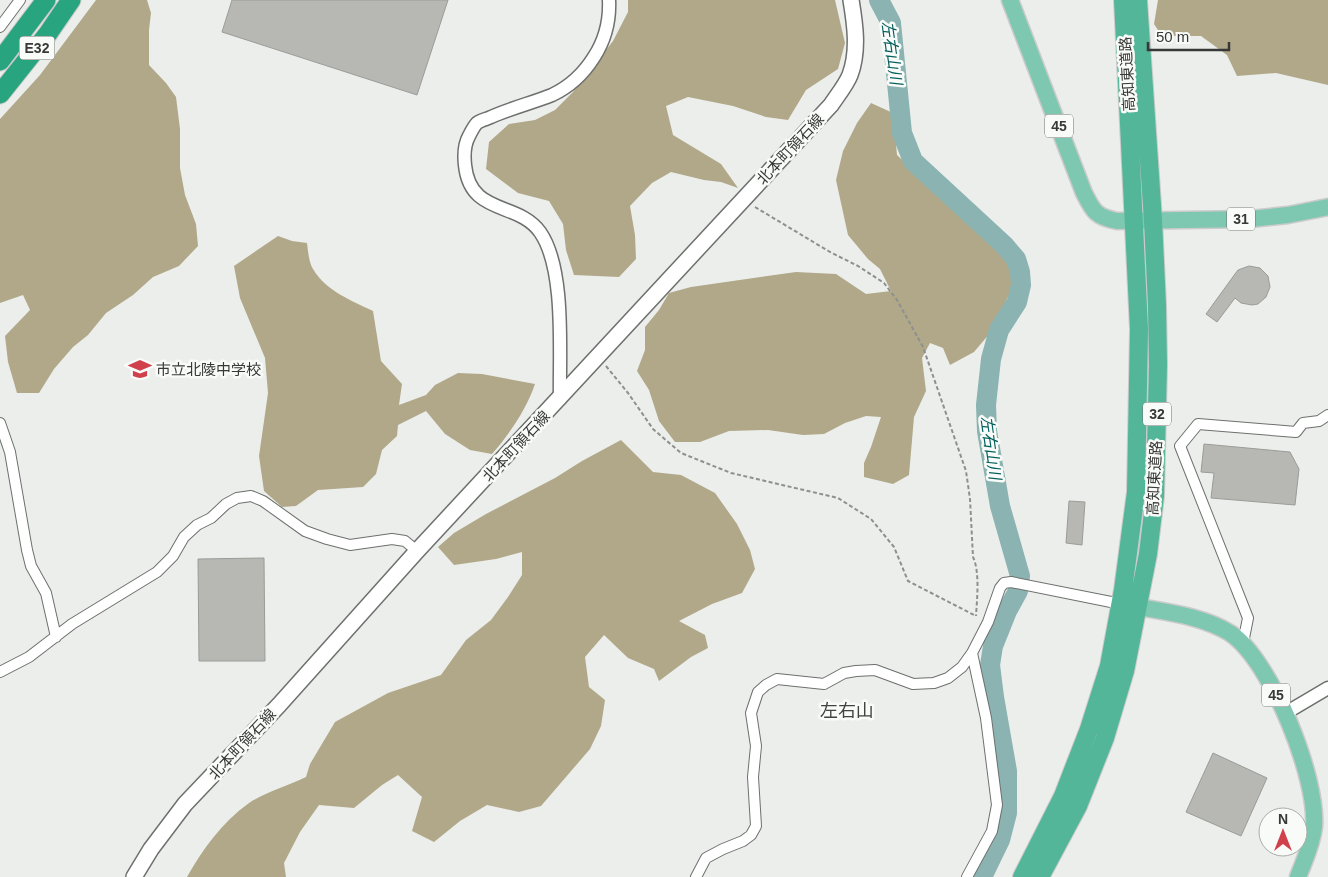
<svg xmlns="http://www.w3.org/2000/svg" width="1328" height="877" font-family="Arial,'Noto Sans JP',sans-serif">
<rect width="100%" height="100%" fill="#ebeeeb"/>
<path fill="#b1a889" d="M96,0H147L151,13L149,30V65L166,83L176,97L180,129V168L185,195L196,224L198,246L179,266L153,277L133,295L106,313L88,335L73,347L54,369L39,393H17L8,362L5,336L30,310L23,295L0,303V119L40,75Z
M628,0H835L845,43L838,69L806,90L788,120L766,117L733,106L688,97L666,106L673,135L721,164L738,188L721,182L704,180L671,172L652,183L630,206L635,235L636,259L619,277L574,275L566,250L563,224L549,201L518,193L486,169L489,142L509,124L535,120L555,110L573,92L613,41L628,12Z
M1158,0H1328V85L1276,73L1237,76L1227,55L1201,36H1162L1154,24Z
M871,103L893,113L897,155L999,250L1009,263L1014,285L990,333L974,352L950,365L943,348L930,343L922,358L926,391L914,417L909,475L893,484L864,477V463L871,447L881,417L866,416L845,423L824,434L803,435L768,430L729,431L700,442H675L659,421L649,390L637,371L645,350V327L659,310L669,293L691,287L796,272L836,274L866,294L891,291L880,269L868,259L848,235L836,180L843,151L857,123Z
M278,236L292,241L307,243C308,251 309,263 313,269C326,291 352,301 373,311L381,361L402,384L399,405L426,395L435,385L458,373L482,374L535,384C527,408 509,435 492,454L470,450L445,434L426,411L398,425L397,436L382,450L376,474L363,487L318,490L296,506L282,507L264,491L259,456L268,393L265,358L240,298L234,266Z
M621,440L653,472L681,475L715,493L737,524L750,550L755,569L742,593L712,604L679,621L705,635L708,648L691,657L659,681L654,669L628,658L604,635L585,657L589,687L605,700L601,726L590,749L541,806L519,812L487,805L460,821L434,842L412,831L422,797L398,775L382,785L354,808L319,805L300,832L284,863L286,877H187C203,849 222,822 249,803C264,793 289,785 306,777L310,764L335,722L388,693L441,675L466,640L491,620L508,597L522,575V552L496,559L454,565L438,547L454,533L486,514L555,478L582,461Z"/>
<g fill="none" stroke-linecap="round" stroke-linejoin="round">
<path stroke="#8ab3b1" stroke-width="20" d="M879,0L891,23L902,133L913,161L1004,245L1016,259L1020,272L1021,285L1017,302L999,330L991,359L986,405L987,431L1000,506L1020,576L1018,591L1007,611L993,646L990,665L994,697L1007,771V813L1000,840L982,877"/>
</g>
<path fill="#b7b8b4" stroke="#9b9c98" d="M232,0H448L417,95L222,32Z
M1249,266L1260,268L1268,276L1270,287L1266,297L1258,304L1252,305L1241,303L1235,298L1217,322L1206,314L1235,274L1238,270Z
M1204,444L1290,452L1299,469L1295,505L1211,498L1214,473L1201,472Z
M1069,501L1085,502L1082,545L1066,543Z
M264,558L265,661H199L198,559Z
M1213,753L1267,778L1241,836L1186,812Z"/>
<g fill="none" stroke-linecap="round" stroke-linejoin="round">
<defs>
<path id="minor" d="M0,27L20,0
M0,423L10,452L27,550L31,566L46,593L56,637
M1243,643L1248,618L1180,446L1198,424L1296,432L1303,423L1319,421L1328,415
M0,672L29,657L72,624L157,572L173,556L184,537L197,525L211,518L226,504L237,498L251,496L263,501L305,531L327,539L350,545L392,539L405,541L417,551
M696,877L706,858L723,849L743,841L751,835L756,826L753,777L756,746L751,713L758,692L766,685L777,679L824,684L844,673L856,671L875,670L913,684L934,683L948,678L962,667L972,653L988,622L1000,588L1004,583L1011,582L1121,604
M967,877L992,831L997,805L986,718L972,653"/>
<path id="tertiary" d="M560,399C559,354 566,269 540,232C518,201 470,216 465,165C464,156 464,145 469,136C471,132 474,126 477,123C481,120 487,119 491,117C511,108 532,103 552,95C569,87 584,73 594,57C605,40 610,21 609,0
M1284,714L1328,688"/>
<path id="secondary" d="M134,877L151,849L185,804L279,705L417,551L831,105C837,96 846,85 850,75C859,51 855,24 851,0"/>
<path id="primary" d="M1010,0L1084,193C1093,211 1096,217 1117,221L1250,219L1288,215L1328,207
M1124,604C1160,612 1199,614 1230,633C1271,660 1318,778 1314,827C1312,845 1304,861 1298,877"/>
<path id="trunk" d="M1022,877L1063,796L1089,729L1109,666L1123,590L1136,492L1139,329L1123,0
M1040,877L1078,806L1105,738L1125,671L1148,554L1155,496L1158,365L1157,305L1153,220L1138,0"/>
<path id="motorway" d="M0,61L46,0
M0,94L47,35L71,0"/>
</defs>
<use href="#minor" stroke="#6d706d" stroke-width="12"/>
<use href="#tertiary" stroke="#6d706d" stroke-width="15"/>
<use href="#secondary" stroke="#6d706d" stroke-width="18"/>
<use href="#primary" stroke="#cbcbcb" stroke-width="19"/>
<use href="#trunk" stroke="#cbcbcb" stroke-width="20"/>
<use href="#motorway" stroke="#cbcbcb" stroke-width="21"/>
<path stroke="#8e908e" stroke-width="2" stroke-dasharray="4 2.5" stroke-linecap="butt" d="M755,207L830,252L858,266L884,283L897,300L923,347L966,471L970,499L973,557C980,572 977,599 976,616
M606,366L628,393L653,429L681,453L731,473L838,498L871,519L894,547L908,581L976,616"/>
<use href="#minor" stroke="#fff" stroke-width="10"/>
<use href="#tertiary" stroke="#fff" stroke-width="12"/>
<use href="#secondary" stroke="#fff" stroke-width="15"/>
<use href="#primary" stroke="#7ec8b2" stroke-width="16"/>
<use href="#trunk" stroke="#53b698" stroke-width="18"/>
<use href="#motorway" stroke="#28a47f" stroke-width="19"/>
</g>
<defs>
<symbol id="school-bare" viewBox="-9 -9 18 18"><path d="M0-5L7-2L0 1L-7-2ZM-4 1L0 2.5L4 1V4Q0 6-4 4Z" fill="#d1414c" stroke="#f8fbf8" stroke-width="2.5" paint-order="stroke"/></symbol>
</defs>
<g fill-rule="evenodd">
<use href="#school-bare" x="124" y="353" width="32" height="32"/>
</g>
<g text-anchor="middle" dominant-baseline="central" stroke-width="5" stroke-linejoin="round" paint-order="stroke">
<g fill="#f8fbf8" stroke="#717271" stroke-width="1">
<rect x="19.5" y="36.5" width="35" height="23" rx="4"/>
<rect x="1045" y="114.5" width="28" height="23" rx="4"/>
<rect x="1227" y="207.5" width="28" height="23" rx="4"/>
<rect x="1143" y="402.5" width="28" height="23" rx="4"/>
<rect x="1262" y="683.5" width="28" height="23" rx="4"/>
</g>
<g font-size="14" font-weight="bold" fill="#373837">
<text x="37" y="48">E32</text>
<text x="1059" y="126">45</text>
<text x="1241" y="219">31</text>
<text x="1157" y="414">32</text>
<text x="1276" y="695">45</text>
</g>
<g font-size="15" fill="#373837" stroke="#f8fbf8">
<text transform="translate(1127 74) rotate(-93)">高知東道路</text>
<text transform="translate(790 149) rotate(-47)">北本町領石線</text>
<text transform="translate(516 446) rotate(-47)">北本町領石線</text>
<text transform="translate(1154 478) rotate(-87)">高知東道路</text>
<text transform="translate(242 744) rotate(-47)">北本町領石線</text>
</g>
<g font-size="15" fill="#373837" stroke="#f8fbf8" text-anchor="start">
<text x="156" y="369">市立北陵中学校</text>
</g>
<g font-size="16" font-style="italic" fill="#045f5d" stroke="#f8fbf8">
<text transform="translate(892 53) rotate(82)">左右山川</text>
<text transform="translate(991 448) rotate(82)">左右山川</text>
</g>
<g font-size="18" fill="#424442" stroke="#f8fbf8">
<text x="847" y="711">左右山</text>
</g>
</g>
<g transform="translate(1283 832)"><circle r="24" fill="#f8fbf8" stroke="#abadab"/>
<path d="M0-4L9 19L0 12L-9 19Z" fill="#d1414c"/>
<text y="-8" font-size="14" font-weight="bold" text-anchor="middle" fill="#373837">N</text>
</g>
<path d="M1148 42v8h81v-8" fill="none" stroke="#373837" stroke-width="2.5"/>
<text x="1156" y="42" font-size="15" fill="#373837" stroke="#f8fbf8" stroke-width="4" paint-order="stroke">50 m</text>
</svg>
